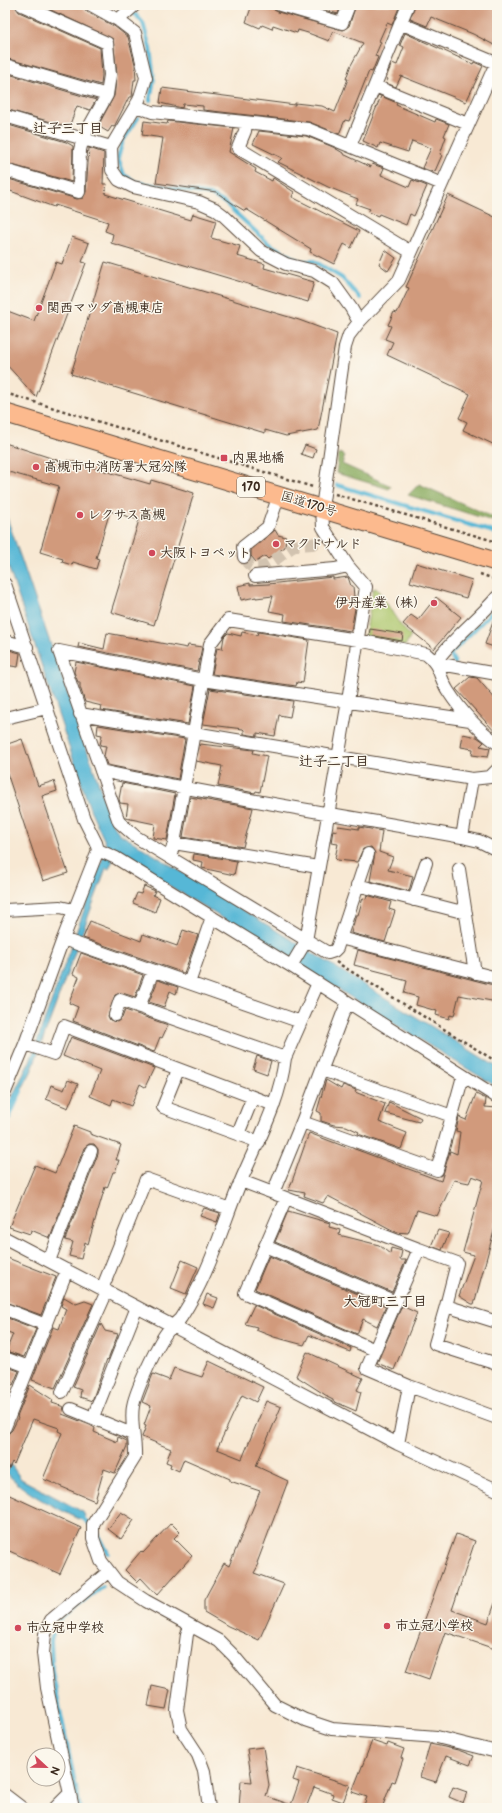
<svg xmlns="http://www.w3.org/2000/svg" width="502" height="1813" font-family="'Balsamiq Sans','Klee One',sans-serif">
<rect width="100%" height="100%" fill="#fbf7ec"/>
<filter id="ink" filterUnits="userSpaceOnUse"><feTurbulence type="fractalNoise" baseFrequency=".025" numOctaves="2"/><feDisplacementMap in="SourceGraphic" scale="8" xChannelSelector="R" yChannelSelector="G"/><feConvolveMatrix kernelMatrix="1 2 1 2 8 2 1 2 1" color-interpolation-filters="sRGB"/></filter>
<filter id="wash" filterUnits="userSpaceOnUse"><feTurbulence type="fractalNoise" baseFrequency=".012" numOctaves="4" result="noise"/><feDisplacementMap in="SourceGraphic" scale="16" xChannelSelector="R" yChannelSelector="G"/><feGaussianBlur stdDeviation="0.9" result="paint"/><feColorMatrix in="noise" values="0 0 0 0 0 0 0 0 0 0 0 0 0 0 0 0 0 1.4 0 .05"/><feComposite in="paint" operator="in"/></filter>
<g filter="url(#wash)">
<rect width="100%" height="100%" fill="#f8e9d4"/>
<path fill="#adc76d" stroke="#747846" d="M376,588C389,604 396,623 411,636L405,646L365,637L373,589Z"/>
<path fill="#8aac60" stroke="#626b3f" d="M339,453L345,456L342,464L391,486L389,489L336,473Z
M419,484L497,519L496,522L408,495Z"/>
<path fill="#57b7d6" stroke="#49707a" d="M5,512L113,825L120,834L130,840L497,1067V1087L116,853L109,869L106,868L31,1072L11,1109L5,1125V1111L30,1061L107,846L90,809L5,557Z
M5,1456L21,1479L83,1512L85,1516L82,1519L79,1518V1519C53,1506 24,1494 5,1471Z"/>
<g fill="none" stroke-linecap="round" stroke-linejoin="round">
<path stroke="#57b7d6" stroke-width="4" d="M118,6L136,15L143,23L150,48L154,79L150,100
M138,118L123,141L118,157L124,175L136,182L211,195L225,203L268,243L299,261H314L342,278L360,298
M337,485L497,533
M455,663L450,654L497,607
M5,1127L21,1091
M80,1516L91,1525
M96,1530L108,1553
M80,1808L52,1671L51,1640L58,1621L103,1587"/>
</g>
<g id="blocks">
<path fill="#d19a7b" d="M10,5H15L19,12L100,48L102,75L101,85L5,58V20Z
M40,5H82L87,12L114,26L128,37L135,64L136,80H134L132,97H129L114,127L112,126L108,132L98,126L114,96L117,74L113,39Z
M252,5H273L274,10L278,12L343,30L349,26L356,5H400L392,25L387,23L379,41L381,42L375,56L378,57L372,72L369,71L349,121L345,120L339,134L309,122L203,110V106L183,104L182,108L160,103L162,88L295,105V103L322,106L335,112L348,79H346L350,67L363,43L333,31L329,41L308,33L298,30L297,33L273,25L272,29L262,25L260,28L246,22Z
M307,5H341L338,14Z
M415,5H497V38L494,45L473,34L431,17L427,26L410,19Z
M405,33L473,64L474,62L483,66L466,102L401,76L396,87L386,83L388,79L386,78L392,63L397,65L404,47L400,45Z
M5,73L96,100L90,110L77,106L69,127L5,109Z
M381,96L397,103L396,105L435,122L436,119L449,124L444,136L446,137L440,154L442,155L435,171L433,172L422,168L431,148L412,141L408,152L380,143L378,148L363,141Z
M144,121L167,124L168,121L234,128L229,152L256,169L255,172L272,181L273,178L294,192L292,197L359,231L351,248L344,244L334,264L310,252L311,249L246,209L245,211L235,205L216,192L156,183L163,138L142,135Z
M5,124L66,142L73,146L72,182L5,163Z
M259,131L306,136L333,147L343,153V154L371,167L372,164L384,168L381,175L409,187L412,180L427,186L414,216L410,214L406,225L379,214L378,216L368,212L370,209L356,204L358,199L328,187L278,162L282,158L253,144Z
M89,148L104,153L103,184H107L105,194L191,220L193,214L216,221L211,238L240,246L237,256L265,264L264,268L314,282L308,302L111,243L113,234L105,231L108,222L55,205L54,207L5,189V178L77,199L83,198L86,192Z
M448,195L497,218V446L463,430L467,422L459,418L470,394L387,355L393,342L385,339L391,326L388,325L394,312L397,313L409,288L406,287Z
M72,237L89,243L82,262L86,263L36,397L5,363V310L34,321L56,262L62,264Z
M385,250L396,258L388,271L379,264Z
M105,262L299,320L337,334L318,430L286,436L265,430V433L71,374Z
M5,443L66,463L67,460L150,484L151,480L194,493L154,625L111,612L139,520L110,511L96,558L99,559L96,569L73,562L72,565L62,562L63,559L40,552L59,486L5,471Z
M305,445L316,449L313,458L301,454Z
M275,530L278,535L286,537L285,547L268,559L265,556L256,562L251,556V550Z
M416,563L472,580L466,598L410,582Z
M333,577V579L348,577L351,586H353L354,597H357L351,631L284,621L285,614L269,611L273,596L256,598V597L241,600L238,586L250,583V585L268,584Z
M436,597L461,617L434,649L403,624L411,615L418,620Z
M496,614H497V648L485,644Z
M370,629L403,634L402,641L369,635Z
M242,632L257,635L258,632L309,640L303,683L297,682L296,686L212,674L217,648L222,649L224,637L228,633L241,636Z
M107,633L187,648L188,645L202,647L197,671L78,647L79,643L104,649Z
M5,649L20,653L18,667L5,665Z
M76,662L195,686L188,724L101,710L102,706L85,702L80,687V682H78L74,672Z
M470,677L477,678L497,701V734L456,689Z
M210,689L293,701L290,717L279,715L275,736L257,733V736L244,734V730L243,729L203,724Z
M98,725L185,739L178,779L107,765L104,756L106,746L100,745L102,735L97,734Z
M463,734L477,737L484,742L480,746L490,748L488,757L472,755L473,749L461,747Z
M22,739L38,786L54,781L57,791L42,796L68,873L43,881L5,767V745Z
M200,744L254,750L253,753L267,756L260,792L256,791L255,793L218,786L222,766L196,761Z
M122,783L175,794L167,840L153,838L155,824L126,818L128,804L120,803L119,799Z
M190,797L253,808L243,847L183,837Z
M338,826L359,829V827L382,831L379,852L393,857L388,870L413,876L409,891L370,881L375,853L371,847L363,849L357,862L337,860L335,858L338,844L331,843L333,830L337,831Z
M194,854L237,861L234,875L202,868L203,862L193,860Z
M144,886L155,891L153,895L160,898L155,912L133,903L137,893L141,894Z
M367,895L391,902L389,909L395,911L385,942L351,933L356,915H358L363,898L366,899Z
M90,921L141,941L143,934L177,946L183,930L198,935L184,973L83,938Z
M358,950L497,986V1002L459,995L454,1016L450,1015L449,1019L436,1015L437,1011L416,1005L418,997L404,993L407,981L393,977V975L354,965Z
M81,953L143,975L135,997L122,993L115,995L108,1016L110,1020L117,1022L122,1018L125,1010L168,1025L162,1038L160,1037L154,1052L73,1021L78,1007L69,1003L79,977L73,974Z
M158,980L178,987L176,994L170,991L164,1007L149,1002Z
M71,1037L154,1068L145,1087L140,1084L131,1106L113,1099L111,1105L90,1096L100,1071L63,1056Z
M257,1056L271,1061L267,1074L253,1069Z
M68,1080L78,1084L68,1108L46,1099L51,1085L64,1090Z
M326,1080L341,1089L343,1085L356,1090L355,1092L385,1104L379,1122L407,1133L401,1149L358,1134L359,1132L346,1126L334,1125L321,1121V1113L317,1111Z
M476,1094L486,1099L485,1107L497,1108V1121L494,1128L497,1143V1220L474,1304H472L459,1296L474,1255L463,1252L483,1180L472,1176L469,1183L454,1180L437,1216L417,1210L408,1233L396,1232L328,1196L323,1203L304,1196L305,1193L289,1190L309,1133L351,1149L352,1148L441,1181L450,1151L457,1154L460,1132L456,1131L459,1117L466,1120Z
M389,1102L421,1118L419,1122L385,1113Z
M74,1126L90,1132V1134L121,1145L116,1160H119L115,1172H113L107,1188L105,1187L88,1244L85,1242L81,1259L69,1256L73,1242L65,1240L98,1154V1149L94,1144H89L84,1148L50,1238L31,1230L30,1234L9,1227L35,1165L55,1173Z
M204,1208L220,1213L217,1222L200,1216Z
M288,1211L330,1223L329,1227L340,1230L339,1235L379,1245L390,1254L391,1248L402,1251L400,1260H406L392,1292L275,1242Z
M438,1230L449,1233L442,1250L431,1246Z
M269,1256L386,1306L377,1326L363,1319L357,1334L255,1289Z
M5,1257L56,1277L41,1315L5,1302Z
M182,1260L198,1267L186,1294L171,1288Z
M207,1294L218,1298L214,1308L203,1304Z
M64,1297L76,1304L85,1301L93,1304L55,1388L32,1380L53,1327L59,1329L66,1309L61,1306Z
M254,1305L351,1348L350,1352L309,1335L304,1345L274,1337L256,1330L257,1327L245,1324Z
M402,1306L417,1313L394,1370L377,1363Z
M5,1317L36,1329L24,1357L6,1351L13,1334L5,1331Z
M101,1324L105,1331L118,1334L108,1360L107,1359L92,1401L80,1397L81,1390L73,1387Z
M307,1352L363,1378L357,1390L361,1392L356,1411L333,1401V1400L327,1397V1396L296,1376Z
M209,1361L263,1387L256,1402L242,1395L217,1449L242,1459L266,1401L281,1407L256,1466L288,1481L257,1563L259,1564L254,1573L284,1584L259,1640L228,1626L204,1612V1600L224,1563L229,1566L260,1491L230,1481V1479L184,1459L179,1471L170,1467L171,1464L166,1462L171,1449L142,1437L146,1426L144,1425L151,1406L142,1402L143,1400L153,1374L169,1380L174,1368L202,1377Z
M10,1368L19,1371L13,1385L5,1382Z
M30,1385L53,1400L52,1403L64,1407L62,1414L90,1425L95,1428L94,1432L117,1442L118,1437L127,1441V1446L115,1473L104,1469L95,1501L43,1479L62,1433L58,1431L59,1428L33,1419L14,1464L12,1462L5,1477V1437L12,1430L18,1418L17,1417Z
M5,1493L81,1528L60,1574L5,1549Z
M121,1512L134,1520L121,1539L108,1529Z
M171,1523L180,1532L174,1538L192,1556L157,1595L141,1578L137,1582L125,1570L141,1551L143,1553Z
M456,1534L475,1541L452,1610L488,1623L495,1603H497V1642L495,1649L445,1632L429,1679L406,1671Z
M152,1686L170,1690L166,1709L148,1706Z
M372,1741L387,1746L388,1743L404,1749L401,1758L403,1759L395,1782L392,1781L382,1808H371L364,1805L367,1797L352,1792Z
M430,1744L458,1750L474,1756L470,1765L446,1756L436,1782L420,1777Z
M263,1747L269,1785L266,1796L291,1805L299,1782L293,1780L297,1768L350,1785L343,1802L332,1798L333,1794L314,1787L306,1808H239L241,1781L252,1782L247,1749Z
M453,1787L467,1792L463,1803L449,1797Z"/>
</g>
</g>
<g filter="url(#ink)">
<use href="#blocks" fill-opacity="0" stroke="#574739" stroke-width="1"/>
<g fill="none" stroke-linecap="round" stroke-linejoin="round">
<path stroke="#d2c3b0" stroke-width="12" stroke-dasharray="12 6" stroke-linecap="butt" d="M244,557C256,583 279,554 293,547C299,544 305,545 312,544C317,543 323,537 328,534"/>
<defs>
<path id="minor" d="M91,5L118,20L135,33L146,78L139,100L111,147L112,170L119,180L133,187L199,202L215,209L223,215L261,251L286,264L314,271L333,283L351,308L359,322
M280,5L342,23L349,5
M118,20L135,5
M400,23L496,63
M5,65L107,95
M375,86L468,124
M136,106L152,112L308,129L442,184
M5,116L111,147
M246,123L245,131L238,148L411,252
M350,146L408,5
M5,170L79,192L80,150L83,138L107,95L110,75L107,43L22,5
M244,557L243,547L268,527L279,495
M255,576L335,569L348,566
M5,584L84,819L96,843L98,850L63,939L25,1044L5,1092
M497,597C478,620 452,638 435,663L497,674
M5,641L27,647
M80,714L472,779
M5,718L47,708
M101,771C221,797 341,815 462,837L479,841L497,850
M462,837L472,779L490,777L497,770
M174,843L318,867
M98,850L116,858L291,966L497,1097
M368,854L337,948L334,951L328,953L136,837L119,822L59,651L203,680L470,720
M170,857L174,843L210,644L228,620L358,640L426,654C440,664 439,677 448,691C461,711 477,729 497,743
M459,869L475,973
M357,885L466,913
M414,900L426,863
M5,910L60,907L74,910
M340,938L497,978
M63,939L301,1022
M291,966L306,941L348,701L366,587L348,566L323,527L322,508L345,347L349,335L359,322L399,280L497,61
M189,983L212,917
M318,983L285,1058C280,1103 257,1142 240,1183C224,1222 212,1264 191,1301C188,1306 184,1313 180,1319C176,1323 171,1327 167,1332C157,1345 136,1390 133,1406C130,1424 136,1440 135,1457L93,1524V1538L101,1561L117,1582L146,1601L219,1641L233,1655L275,1705L305,1720L332,1729L437,1737L497,1752
M348,1003L343,1013L302,1122L273,1193L419,1249
M139,1007L153,971
M115,1015L120,1000L285,1058
M25,1044L54,1054L64,1026L274,1105
M178,1070L163,1107L259,1142
M322,1070L452,1116
M302,1122L437,1170L463,1076
M238,1134L253,1097
M241,1181L273,1193
M286,1198L245,1293L375,1350
M5,1238L398,1444L497,1490
M265,1246L396,1302
M49,1261L91,1151
M102,1289L146,1179L230,1209
M446,1306L435,1344L497,1364
M5,1309L46,1325
M5,1358L29,1367
M409,1386L367,1368L419,1249L457,1263L446,1306L497,1322
M62,1392L107,1291
M71,1409L132,1434
M96,1410L137,1307
M5,1427L67,1270
M398,1444L409,1386L497,1418
M191,1626L187,1634L177,1710L181,1729L198,1755L204,1771L209,1808
M5,1795L22,1808
M55,1808L70,1793
M73,1808L47,1688L43,1653L45,1634L51,1620L108,1572"/>
<path id="highway" d="M5,413L497,562"/>
</defs>
<use href="#minor" stroke="#574739" stroke-width="14"/>
<use href="#highway" stroke="#574739" stroke-width="20"/>
<path stroke="#574739" stroke-width="2.5" stroke-dasharray="3 3" stroke-linecap="butt" d="M5,393L313,487
M335,494L497,542
M480,574L497,580
M336,962L497,1062"/>
<use href="#minor" stroke="#fff" stroke-width="12"/>
<use href="#highway" stroke="#fcba8e" stroke-width="18"/>
</g>
</g>
<g fill="#d1495b" stroke="#fbf7ec" stroke-width="1.5">
<circle cx="39" cy="308" r="4"/>
<rect x="220" y="454" width="8" height="8" rx="2"/>
<circle cx="36" cy="467" r="4"/>
<circle cx="80" cy="515" r="4"/>
<circle cx="276" cy="544" r="4"/>
<circle cx="152" cy="553" r="4"/>
<circle cx="434" cy="603" r="4"/>
<circle cx="387" cy="1626" r="4"/>
<circle cx="18" cy="1628" r="4"/>
</g>
<g text-anchor="middle" dominant-baseline="central" stroke-width="3" stroke-linejoin="round" paint-order="stroke">
<rect fill="#fbf7ec" stroke="#75685c" stroke-width="1" x="237" y="477" width="28" height="20" rx="3"/>
<g font-size="12" font-weight="bold" fill="#3b2a1e">
<text x="251" y="487">170</text>
</g>
<g font-size="13" font-weight="bold" fill="#3b2a1e" stroke="#fbf7ec" text-anchor="start">
<text x="47" y="308">関西マツダ高槻東店</text>
<text x="232" y="458">内黒地橋</text>
<text x="44" y="467">高槻市中消防署大冠分隊</text>
<text x="88" y="515">レクサス高槻</text>
<text x="284" y="544">マクドナルド</text>
<text x="160" y="553">大阪トヨペット</text>
<text x="426" y="603" text-anchor="end">伊丹産業（株）</text>
<text x="395" y="1626">市立冠小学校</text>
<text x="26" y="1628">市立冠中学校</text>
</g>
<g font-size="13" fill="#3b2a1e" stroke="#fbf7ec">
<text transform="translate(309 504) rotate(17)">国道170号</text>
</g>
<g font-size="14" font-weight="bold" fill="#3b2a1e" stroke="#fbf7ec">
<text x="68" y="128">辻子三丁目</text>
<text x="334" y="761">辻子二丁目</text>
<text x="385" y="1301">大冠町三丁目</text>
</g>
</g>
<rect width="502" height="1813" fill="none" stroke="#fbf7ec" stroke-width="20"/>
<g transform="translate(46 1767) rotate(112)"><circle r="19" fill="#fbf7ec" stroke="#aea59a"/>
<path d="M0-3L7 15L0 10L-7 15Z" fill="#d1495b"/>
<text y="-6" font-size="11" font-weight="bold" text-anchor="middle" fill="#3b2a1e">N</text>
</g>
</svg>
